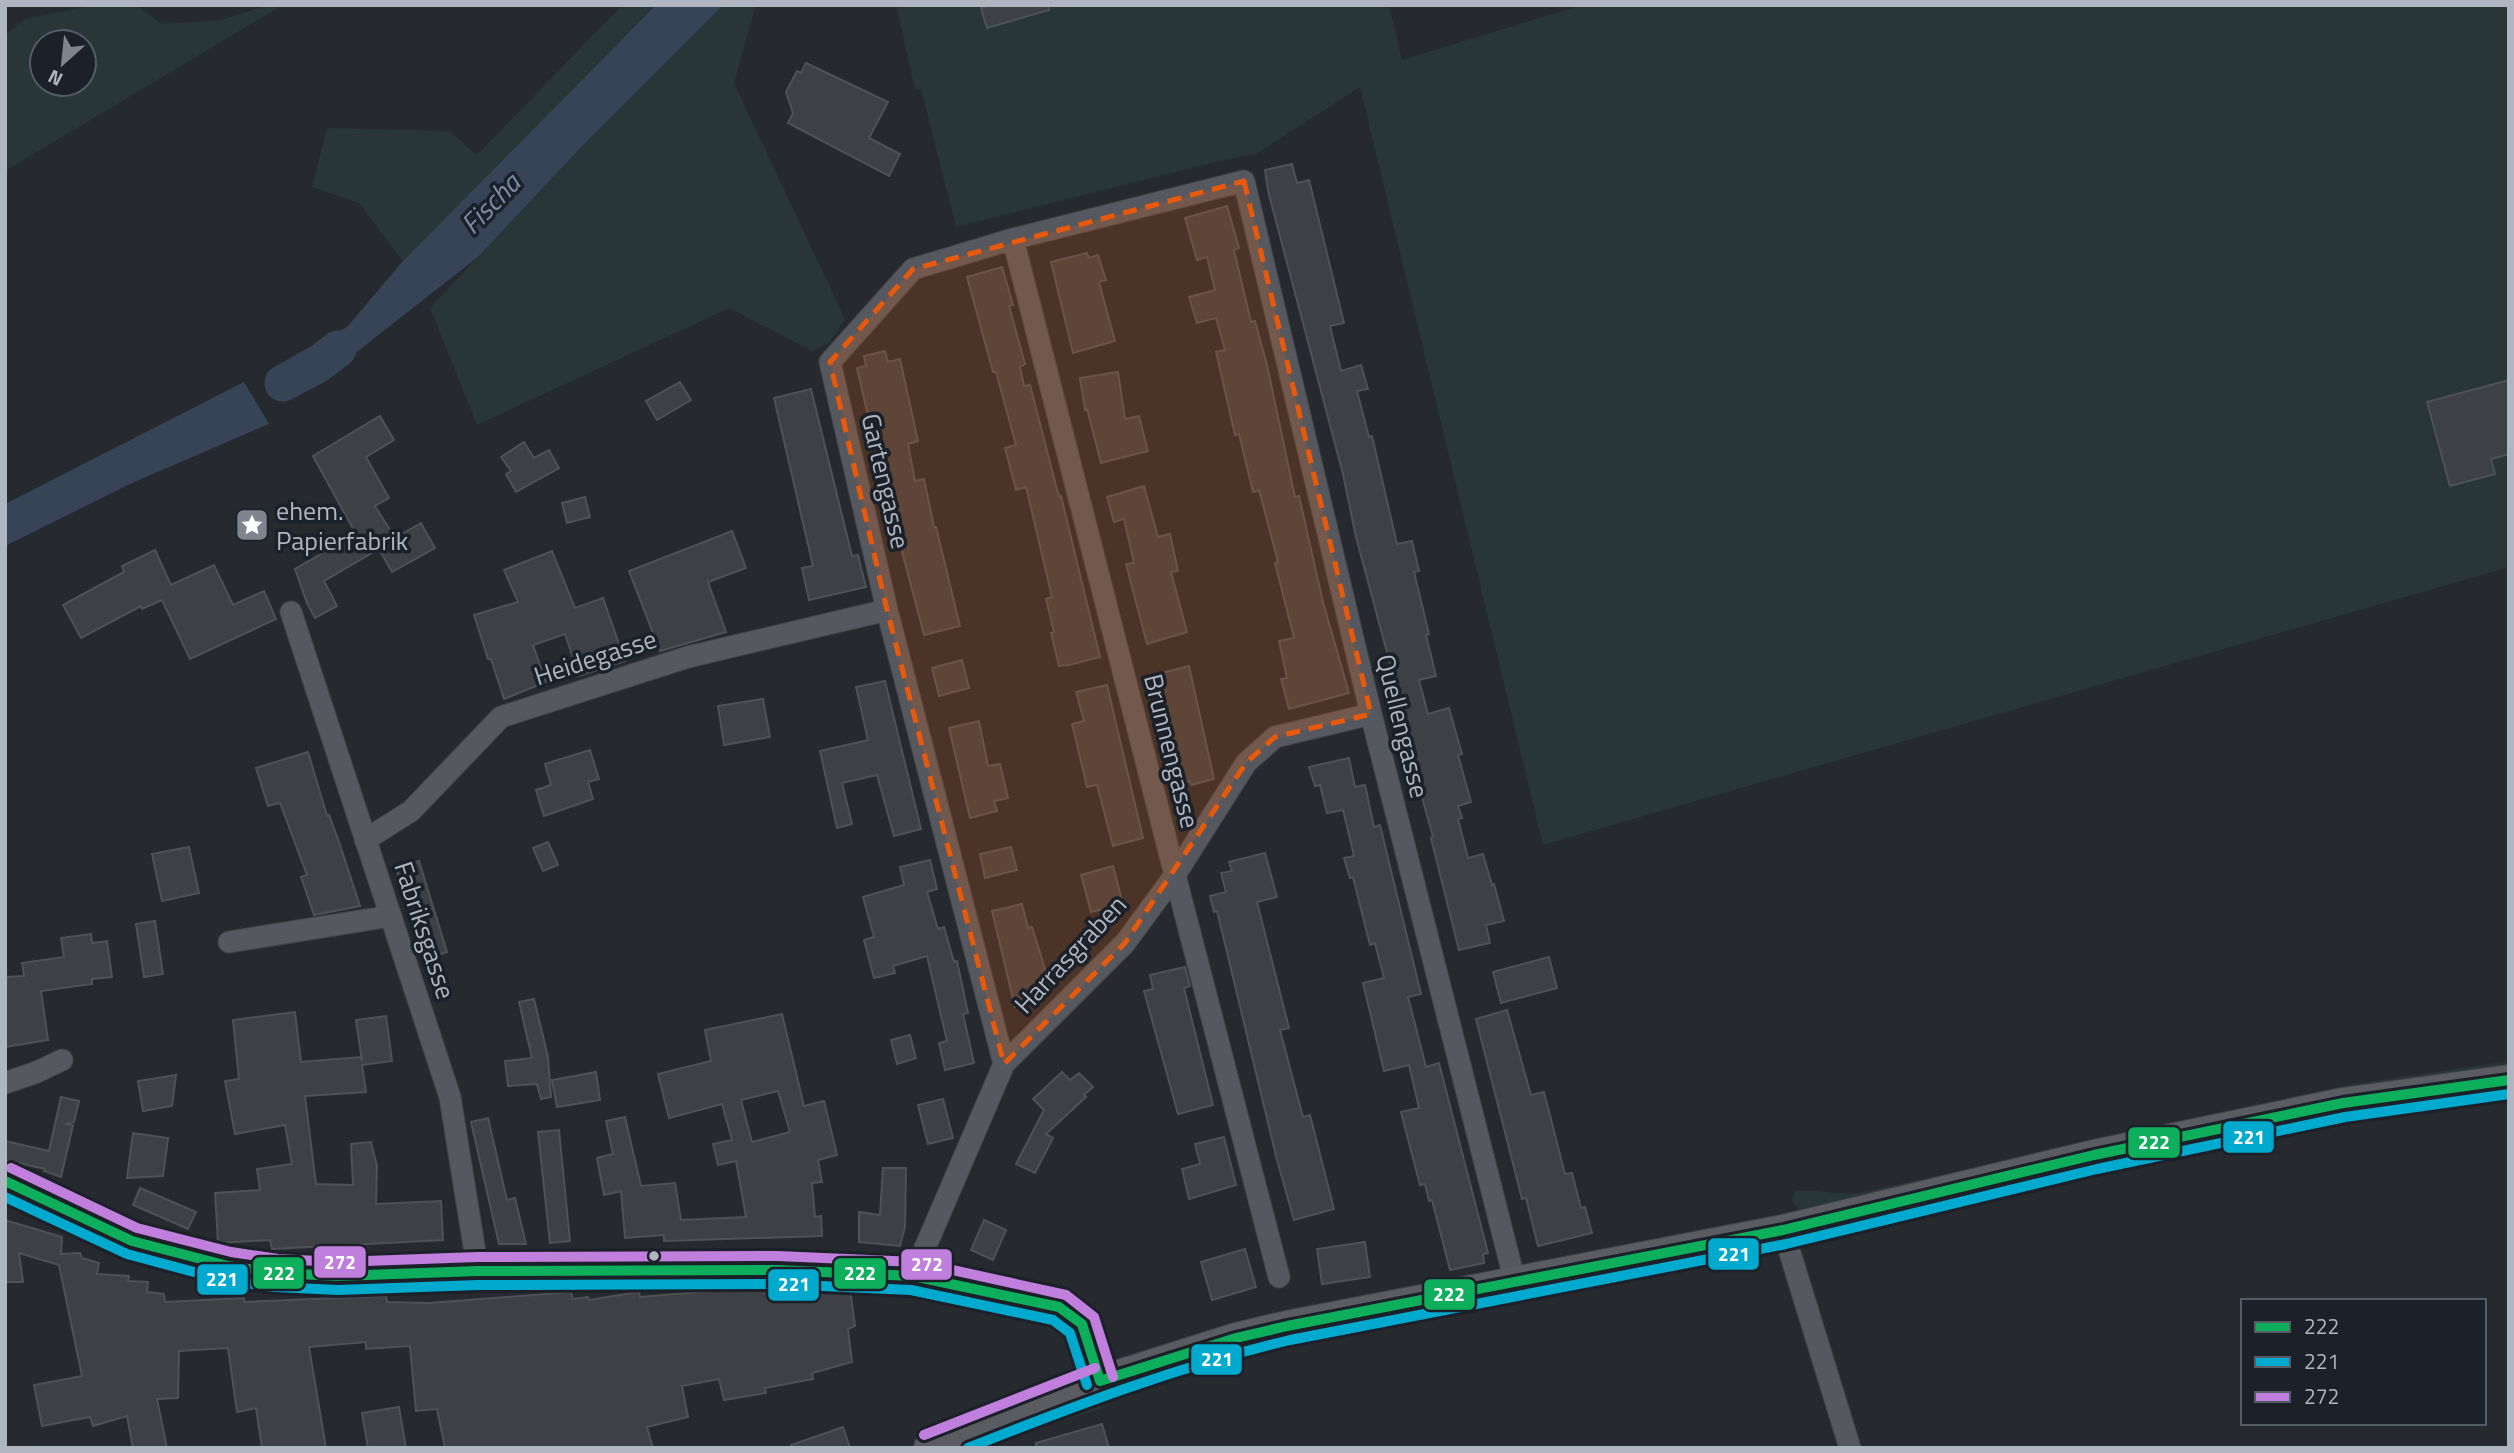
<svg xmlns="http://www.w3.org/2000/svg" width="2514" height="1453" font-family="'Titillium Web',sans-serif">
<rect width="100%" height="100%" fill="#262a2f"/>
<path fill="#283637" fill-rule="evenodd" d="M94,5H136L162,24L221,20L269,5H283L5,171V35L25,19ZM42,42H84V84H42Z
M622,5H656L403,261L359,203L312,187L327,128L449,131L477,155Z
M723,5H756L734,83L845,319L829,343L812,351L729,308L477,425L430,308L586,142Z
M896,5H1389L1402,60L1582,5H2509V567L1543,845L1360,87L1256,154L1224,160L956,227L921,89H915Z
M2509,1061V1071L1804,1215L1792,1201L1794,1192C1811,1187 1837,1196 1859,1193L2355,1084Z
M1095,1399L1101,1400L1103,1404L1100,1409L1066,1419L1063,1412Z"/>
<path fill="#374357" d="M656,5H723L586,142L478,257L340,365L298,381L286,360L347,327L403,261Z
M244,382L269,424L132,483L5,546V504Z"/>
<g fill="none" stroke-linecap="round" stroke-linejoin="round">
<path stroke="#374357" stroke-width="37" d="M283,383L317,365L338,349"/>
</g>
<path fill="#3d4044" stroke="#4e5157" stroke-width="2" fill-rule="evenodd" d="M991,5H1048L1049,10L987,28L981,8Z
M806,63L888,102L869,138L900,154L889,176L788,123L793,113L786,92L797,71L801,73Z
M1292,164L1297,183L1309,180L1344,323L1330,326L1341,371L1361,365L1368,389L1357,391L1369,437L1372,436L1397,544L1412,541L1419,571L1414,572L1429,634L1426,635L1436,676L1419,680L1428,714L1449,708L1462,754L1458,755L1471,802L1458,806L1462,818L1458,819L1468,858L1483,854L1492,885L1494,884L1504,921L1486,925L1490,943L1459,950L1431,838L1433,837L1401,721L1403,720L1389,660L1356,537L1343,474L1268,191L1265,170Z
M1227,206L1239,248L1234,250L1251,322L1255,321L1267,365L1295,497L1299,496L1323,602L1349,693L1289,709L1281,679L1287,678L1279,641L1294,638L1275,563L1278,562L1259,490L1253,492L1239,434L1235,435L1216,352L1225,350L1216,318L1197,323L1189,297L1215,290L1207,257L1197,260L1185,218Z
M1087,253L1089,258L1098,255L1106,280L1099,282L1115,341L1073,353L1051,262Z
M1002,267L1013,305L1009,306L1025,364L1020,367L1024,386L1030,385L1059,497L1061,496L1100,657L1069,665L1059,666L1051,633L1054,632L1046,599L1052,597L1026,487L1016,490L1005,448L1016,445L996,372H993L967,277Z
M885,351L888,362L900,359L918,441L908,444L915,481L924,479L934,527H936L960,626L924,635L894,521L892,522L857,368L866,366L864,356Z
M1118,372L1125,419L1139,416L1148,451L1101,463L1087,409L1085,410L1080,378Z
M2509,380V454L2491,459L2495,474L2450,486L2427,402Z
M680,382L691,400L657,420L646,401Z
M811,389L852,556L858,555L866,587L809,600L802,568L813,566L774,398Z
M380,416L394,440L366,457L389,498L375,506L395,538L421,523L435,548L392,572L379,549L324,581L337,606L315,618L307,603L295,569L356,534L313,456Z
M524,442L534,458L549,450L559,468L516,492L506,474L511,471L501,457Z
M1144,486L1158,537L1170,534L1178,571L1171,572L1187,632L1147,644L1126,564L1134,563L1124,519L1114,522L1107,497Z
M585,497L590,517L567,523L562,503Z
M732,531L746,568L708,582L726,632L660,651L629,571Z
M155,550L171,585L214,565L233,605L264,591L276,619L190,659L162,600L142,609L141,606L81,638L63,605L124,572L122,566Z
M552,551L575,608L603,598L625,661L579,676L565,634L533,645L546,682L504,699L491,659H488L474,615L518,602L504,570Z
M962,660L969,688L939,696L932,668Z
M1189,666L1214,779L1191,785L1190,781L1181,784L1153,675Z
M885,681L921,829L894,836L877,775L842,783L852,824L837,828L820,751L868,740L856,687Z
M1107,685L1143,838L1113,846L1097,785L1087,787L1072,724L1084,721L1076,692Z
M763,699L770,737L724,745L718,706Z
M979,721L988,766L1000,764L1008,798L994,801L997,811L970,818L949,728Z
M590,750L599,779L588,782L593,799L544,816L536,790L551,785L545,764Z
M308,752L327,816L329,815L340,845L360,906L314,915L301,877L307,875L280,803L268,806L256,768Z
M1349,758L1355,787L1365,785L1374,827L1380,825L1421,994L1408,997L1426,1067L1439,1063L1488,1253L1483,1254L1484,1263L1450,1270L1432,1200L1429,1201L1425,1184L1420,1185L1401,1112L1419,1108L1409,1065L1384,1071L1363,983L1384,978L1375,943L1370,945L1353,877L1350,878L1344,858L1354,856L1343,810L1327,813L1320,785L1315,786L1309,767Z
M548,842L558,865L543,871L533,848Z
M189,847L199,893L162,901L152,854Z
M1011,847L1017,870L985,878L980,854Z
M1265,853L1277,897L1257,902L1289,1028L1280,1030L1303,1117L1310,1115L1334,1209L1294,1220L1277,1160L1217,911L1214,912L1210,896L1226,892L1221,873L1232,871L1229,862Z
M930,860L937,889L927,892L938,929L944,927L954,962L957,961L968,1013L963,1014L974,1063L945,1070L939,1043L947,1041L927,956L893,966L895,973L874,978L864,940L874,937L863,897L904,885L900,867Z
M419,861L447,952L423,959L396,868Z
M1113,866L1123,904L1091,912L1081,875Z
M1022,904L1028,928L1032,927L1052,991L1040,995L1041,1000L1015,1007L992,911Z
M155,921L163,974L144,977L136,924Z
M91,934L92,943L107,941L112,977L92,979V984L41,991L48,1040L5,1047V977L24,976L22,963L64,957L61,938Z
M1549,957L1557,988L1501,1003L1493,972Z
M1185,967L1190,986L1184,988L1213,1105L1178,1114L1144,991L1153,989L1150,975Z
M534,999L548,1057L551,1097L541,1099L537,1084L508,1086L505,1061L532,1058L519,1002Z
M1507,1010L1531,1095L1544,1092L1565,1174L1572,1173L1581,1208L1585,1207L1592,1233L1538,1246L1526,1198L1522,1199L1476,1019Z
M295,1012L301,1062L361,1057L362,1061L356,1020L386,1016L392,1061L362,1065L366,1092L305,1096L316,1184L353,1185L351,1144L371,1142L377,1166L376,1204L441,1201L443,1240L272,1249L270,1240L218,1243L215,1193L260,1190L257,1169L292,1164L285,1125L235,1134L225,1081L239,1079L233,1020Z
M782,1014L804,1106L824,1101L837,1155L818,1160L822,1182L812,1183L815,1217L821,1216L822,1236L664,1241V1235L625,1238L621,1191L604,1195L597,1158L613,1154L606,1121L625,1117L641,1186L675,1183L681,1220L746,1217L736,1161L718,1165L713,1144L732,1140L722,1104L669,1118L658,1074L711,1061L705,1030ZM778,1091L790,1132L752,1142L741,1100Z
M910,1035L916,1058L897,1064L891,1040Z
M596,1072L600,1100L557,1107L552,1080Z
M1062,1072L1070,1080L1079,1073L1093,1087L1084,1095L1086,1097L1046,1134L1053,1138L1035,1173L1016,1164L1044,1110L1033,1099Z
M176,1075L172,1106L143,1111L138,1081Z
M61,1097L79,1101L74,1122L65,1124L73,1125L61,1177L44,1171L45,1169L5,1160V1141L49,1151Z
M943,1099L953,1138L928,1144L918,1105Z
M488,1118L507,1200L515,1198L526,1244H499L471,1122Z
M559,1130L570,1241L550,1243L538,1132Z
M133,1133L168,1138L163,1176L127,1178Z
M1224,1137L1236,1185L1189,1199L1182,1169L1200,1164L1195,1144Z
M883,1168H906L905,1227L900,1246L859,1242V1212L880,1215Z
M140,1188L196,1212L188,1229L133,1205Z
M5,1220L62,1237L61,1254L80,1253L82,1258L99,1263L97,1274L129,1276L128,1281L148,1282L147,1292L164,1294L165,1302L244,1298V1302L386,1296L387,1302L429,1303L571,1292L573,1299L588,1297L589,1300L639,1292L640,1297L748,1288L850,1289L855,1326L848,1329L852,1362L812,1373L813,1379L765,1388L766,1393L724,1400L719,1379L682,1386L688,1417L647,1427L653,1448H445L437,1409L416,1411L410,1346L366,1349V1342L309,1347L326,1448H262L256,1408L237,1412L228,1348L179,1351L178,1398L157,1399L167,1448H133L127,1416L93,1426L90,1417L42,1426L34,1385L82,1376L59,1265L19,1253L23,1282H5Z
M984,1220L1006,1230L993,1260L971,1250Z
M1365,1242L1370,1277L1322,1284L1317,1249Z
M1245,1249L1256,1287L1212,1300L1201,1262Z
M399,1407L406,1448H368L362,1413Z
M1102,1424L1109,1448H1036V1443Z
M843,1427L850,1448H792L791,1445Z"/>
<g fill="none" stroke-linecap="round" stroke-linejoin="round">
<defs>
<path id="minor" d="M1013,239L1175,875L1279,1277
M291,612L450,1097L478,1271
M365,840L411,811L501,717L688,657L887,610
M229,942L391,916
M1004,1064L887,610L830,362L913,269L1013,239L1244,181L1371,714L1515,1282
M5,1083L37,1072L62,1060
M1783,1230L1850,1448
M913,1276L1004,1064L1125,943L1175,875L1246,763L1275,737L1371,714"/>
<path id="tertiary" d="M5,1181L132,1241L228,1266L277,1273L338,1276L478,1271L777,1270L913,1276L1059,1307L1082,1324L1100,1381"/>
<path id="secondary" d="M929,1448L1100,1381L1236,1338L1287,1326L1783,1230L2094,1155L2343,1103L2509,1080"/>
</defs>
<use href="#minor" stroke="#424448" stroke-width="23"/>
<use href="#tertiary" stroke="#424448" stroke-width="28"/>
<use href="#secondary" stroke="#424448" stroke-width="32"/>
<use href="#minor" stroke="#55585e" stroke-width="21"/>
<use href="#tertiary" stroke="#55585e" stroke-width="26"/>
<use href="#secondary" stroke="#5a5c62" stroke-width="30"/>
<defs>
<path id="bus-1" d="M5,1181L132,1241L228,1266L277,1273L338,1276L478,1271L777,1270L913,1276L1059,1307L1082,1324L1100,1381
M1100,1381L1236,1338L1287,1326L1783,1230L2094,1155L2343,1103L2509,1080"/>
<path id="bus-2" d="M5,1197L127,1254L224,1280L275,1287L338,1290L478,1285L777,1284L911,1290L1053,1320L1070,1333L1087,1385
M968,1448C1074,1406 1179,1366 1290,1340L1786,1244L2097,1169L2345,1117L2509,1094"/>
<path id="bus-3" d="M11,1168L137,1228L231,1252L278,1259L338,1262L478,1257L777,1256L916,1262L1066,1295L1094,1317L1113,1377
M924,1435L1095,1368"/>
</defs>
<use href="#bus-1" stroke="#1b2029" stroke-width="16"/>
<use href="#bus-2" stroke="#1b2029" stroke-width="16"/>
<use href="#bus-3" stroke="#1b2029" stroke-width="16"/>
<use href="#bus-1" stroke="#0daf5c" stroke-width="10"/>
<use href="#bus-2" stroke="#00a9ce" stroke-width="10"/>
<use href="#bus-3" stroke="#c07fdc" stroke-width="10"/>
</g>
<path fill="#e8590c" fill-opacity="0.2" stroke="#e8590c" stroke-width="5" stroke-dasharray="14 9" stroke-linejoin="round" d="M1244,181L1371,714L1275,737L1246,763L1125,943L1004,1064L887,610L830,362L913,269Z"/>
<defs>
<symbol id="sight-square" viewBox="-11 -11 22 22"><rect x="-9" y="-9" width="18" height="18" rx="4" fill="#7f848e" stroke="#1b2029"/><path d="M0-6L1.8-2.2L6-1.7L2.9 1.2L3.7 5.4L0 3.3L-3.7 5.4L-2.9 1.2L-6-1.7L-1.8-2.2Z" fill="#fff"/></symbol>
</defs>
<g fill-rule="evenodd">
<use href="#sight-square" x="233" y="506" width="38" height="38"/>
</g>
<circle fill="#afb5c1" stroke="#1b2029" stroke-width="2.5" cx="654" cy="1256" r="6"/>
<g text-anchor="middle" dominant-baseline="central" stroke-width="7" stroke-linejoin="round" paint-order="stroke">
<g font-size="26" fill="#afb5c1" stroke="#1b2029">
<text transform="translate(886 481) rotate(77)">Gartengasse</text>
<text transform="translate(595 657) rotate(-18)">Heidegasse</text>
<text transform="translate(1403 726) rotate(76)">Quellengasse</text>
<text transform="translate(1172 751) rotate(76)">Brunnengasse</text>
<text transform="translate(425 930) rotate(72)">Fabriksgasse</text>
<text transform="translate(1070 954) rotate(-47)">Harrasgraben</text>
</g>
<g font-size="26" fill="#afb5c1" stroke="#1b2029" text-anchor="start">
<text x="276" y="510">ehem.<tspan x="276" dy="30">Papierfabrik</tspan></text>
</g>
<g font-size="28" font-style="italic" fill="#7c8ca6" stroke="#1b2029">
<text transform="translate(490 203) rotate(-46)">Fischa</text>
</g>
</g>
<g stroke="#1b2029" stroke-width="2.5">
<rect x="2222" y="1120" width="53" height="34" rx="7" fill="#00a9ce"/>
<rect x="2127" y="1126" width="54" height="33" rx="7" fill="#0daf5c"/>
<rect x="1707" y="1237" width="53" height="34" rx="7" fill="#00a9ce"/>
<rect x="313" y="1245" width="54" height="34" rx="7" fill="#c07fdc"/>
<rect x="900" y="1248" width="53" height="33" rx="7" fill="#c07fdc"/>
<rect x="252" y="1256" width="53" height="34" rx="7" fill="#0daf5c"/>
<rect x="833" y="1257" width="54" height="33" rx="7" fill="#0daf5c"/>
<rect x="196" y="1263" width="53" height="33" rx="7" fill="#00a9ce"/>
<rect x="767" y="1268" width="53" height="34" rx="7" fill="#00a9ce"/>
<rect x="1423" y="1278" width="53" height="33" rx="7" fill="#0daf5c"/>
<rect x="1190" y="1343" width="53" height="33" rx="7" fill="#00a9ce"/>
</g>
<g font-size="19" text-anchor="middle" font-weight="bold" fill="#fff">
<text x="2249" y="1144">221</text>
<text x="2154" y="1149">222</text>
<text x="1734" y="1261">221</text>
<text x="340" y="1269">272</text>
<text x="927" y="1271">272</text>
<text x="279" y="1280">222</text>
<text x="860" y="1280">222</text>
<text x="222" y="1286">221</text>
<text x="794" y="1291">221</text>
<text x="1449" y="1301">222</text>
<text x="1217" y="1366">221</text>
</g>
<rect width="2514" height="1453" fill="none" stroke="#afb5c1" stroke-width="14"/>
<rect x="2241" y="1299" width="245" height="126" fill="#1b2029" stroke="#565c66" stroke-width="2"/>
<rect x="2255" y="1322" width="35" height="10" fill="#0daf5c" stroke="#565c66" stroke-width="2"/>
<text x="2304" y="1334" font-size="21" fill="#afb5c1">222</text>
<rect x="2255" y="1357" width="35" height="10" fill="#00a9ce" stroke="#565c66" stroke-width="2"/>
<text x="2304" y="1369" font-size="21" fill="#afb5c1">221</text>
<rect x="2255" y="1392" width="35" height="10" fill="#c07fdc" stroke="#565c66" stroke-width="2"/>
<text x="2304" y="1404" font-size="21" fill="#afb5c1">272</text>
<g transform="translate(63 63) rotate(207)"><circle r="33" fill="#1b2029" stroke="#565c66" stroke-width="2"/>
<path d="M0-5L12 26L0 18L-12 26Z" fill="#7f848e"/>
<text y="-10" font-size="19" font-weight="bold" text-anchor="middle" fill="#afb5c1">N</text>
</g>
</svg>
